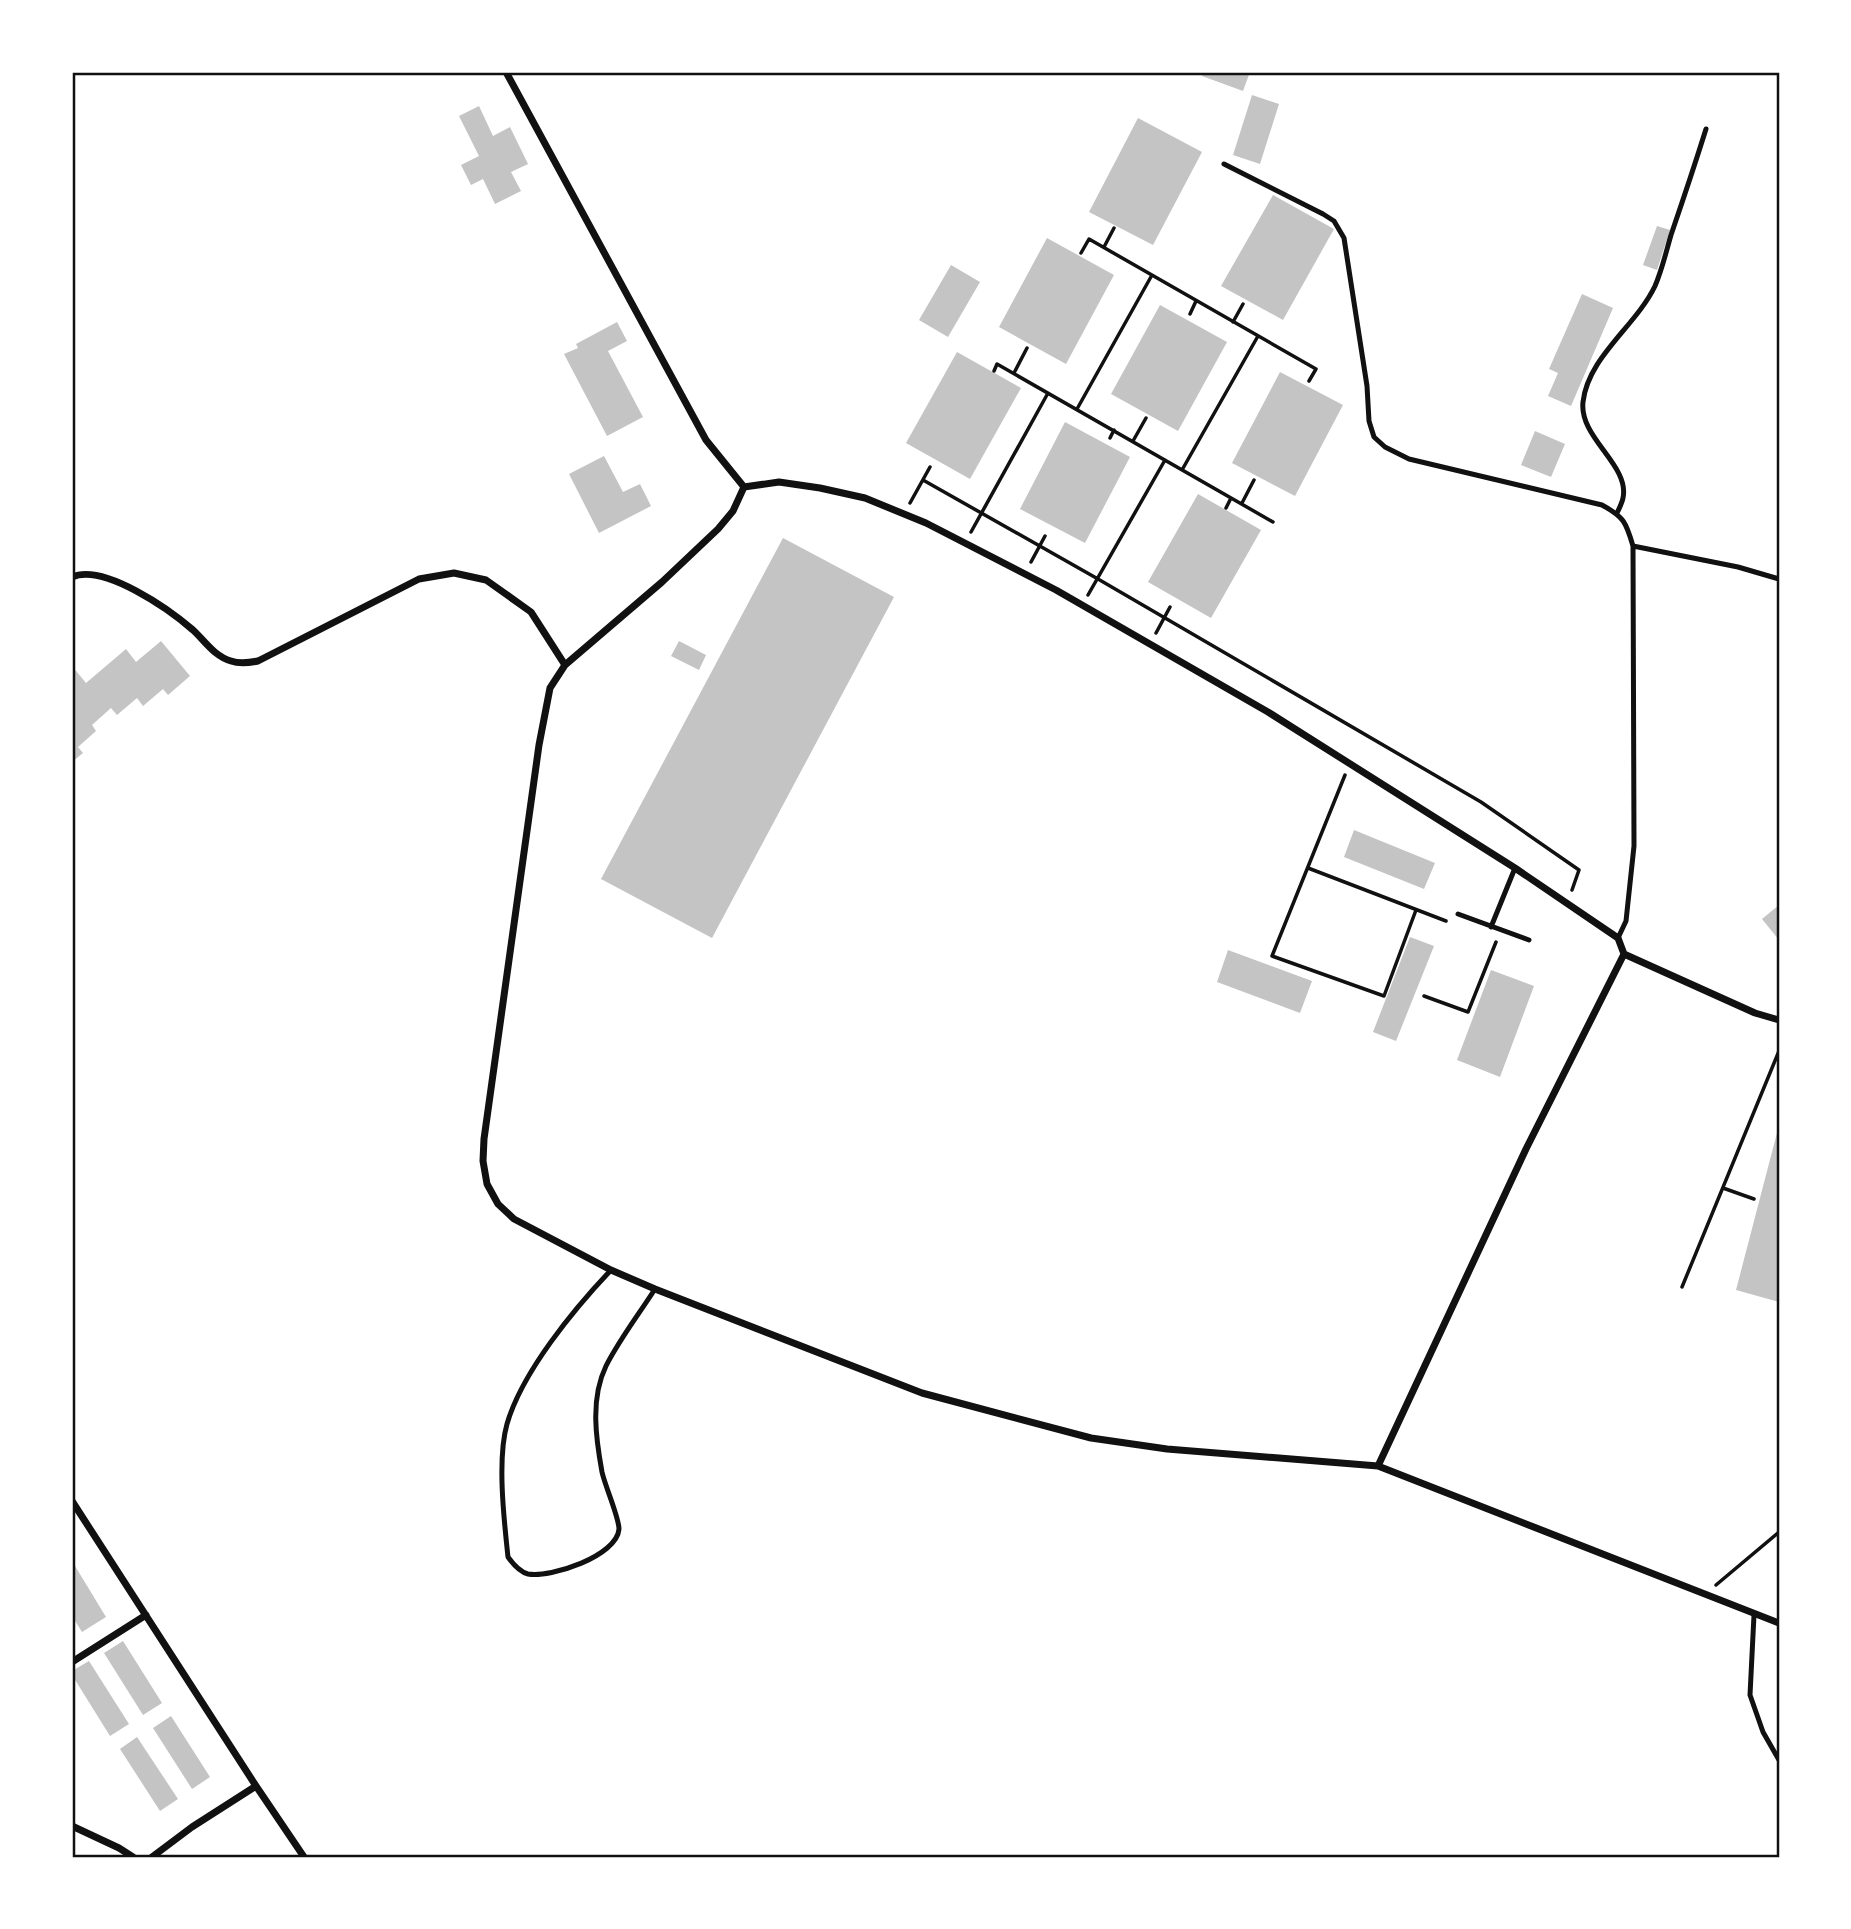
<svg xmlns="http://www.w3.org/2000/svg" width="1851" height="1929" font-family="Helvetica,sans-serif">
<rect width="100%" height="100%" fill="#fff"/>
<path fill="#c4c4c4" d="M1203,72H1250L1243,91L1202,76Z
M1252,95L1279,104L1260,164L1233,155Z
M479,106L493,136L510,127L528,164L511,172L521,191L495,204L483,179L471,185L461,165L479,156L459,116Z
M1138,118L1202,152L1153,245L1089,212Z
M1273,195L1334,229L1283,320L1221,286Z
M1657,226L1670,230L1657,270L1643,265Z
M1047,238L1114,275L1066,364L999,327Z
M951,265L980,282L948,337L919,320Z
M1582,294L1613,308L1571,406L1548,396L1558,373L1549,369Z
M1160,305L1227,342L1178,431L1111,394Z
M617,322L627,341L608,351L643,417L607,436L564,354L578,348L576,344Z
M957,352L1021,388L970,479L906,443Z
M1280,372L1343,405L1295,496L1232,463Z
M1065,422L1130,457L1085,543L1020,509Z
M1535,431L1565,444L1551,477L1521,465Z
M604,456L623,492L640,484L651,506L599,533L569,474Z
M1198,494L1261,530L1211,618L1148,582Z
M783,538L894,597L712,938L601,879Z
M161,641L190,676L168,695L163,689L143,706L137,698L117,715L111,708L92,725L96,731L78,747L83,753L72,762V666L86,683L126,649L136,662Z
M679,641L706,655L699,670L671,656Z
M1354,830L1435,863L1424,889L1344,857Z
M1779,905V940L1762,919Z
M1410,937L1434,946L1396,1041L1373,1032Z
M1228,950L1312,981L1300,1013L1217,982Z
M1491,970L1534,986L1500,1077L1457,1060Z
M1778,1129H1779V1302L1736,1290Z
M72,1561L106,1617L82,1632L72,1616Z
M123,1641L162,1703L143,1715L104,1653Z
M89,1661L129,1724L110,1736L72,1675V1671Z
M171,1716L210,1777L192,1789L153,1728Z
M137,1737L178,1799L160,1811L120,1749Z"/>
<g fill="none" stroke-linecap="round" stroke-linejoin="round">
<path stroke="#111" stroke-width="3.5" d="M1104,247L1114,228
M1081,253L1089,239L1316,369L1309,381
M1190,314L1196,301
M1233,322L1243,304
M994,371L997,364L1273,522
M1014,373L1027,348
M1077,409L1152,275
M1110,438L1114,430
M1133,441L1146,418
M1182,470L1258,336
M923,480L1098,579L1481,802L1579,870L1572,890
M910,503L930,467
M1242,503L1254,480
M1226,508L1231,498
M971,532L1048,393
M1031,562L1045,536
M1088,595L1165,460
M1156,633L1170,607
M1345,775L1272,956L1384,996L1416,910
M1308,868L1446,921
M1424,996L1468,1012L1496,942
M1723,1188L1754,1199
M1682,1287L1779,1051
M1779,1338V1340
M1716,1585L1779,1532"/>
<path stroke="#111" stroke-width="5" d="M1224,164L1323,214L1334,221L1344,238L1367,386L1369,421L1374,437L1385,447L1409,459L1602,505C1624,517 1626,522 1633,546L1634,846L1626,921L1618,938
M1617,513C1619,509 1622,503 1623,498C1630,465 1579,438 1583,402C1588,357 1636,326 1655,286C1662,270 1666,252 1671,235C1683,200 1695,164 1706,129
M1633,546L1738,567L1779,579
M1458,914L1529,940
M1491,927L1515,868
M611,1270C574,1309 522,1372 507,1424C497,1459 504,1520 508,1557C513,1564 520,1572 528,1574C551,1578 617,1556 619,1529C619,1517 605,1486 602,1472C596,1439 590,1399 606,1366C619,1340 639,1314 655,1289
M1754,1615L1750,1695L1763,1732L1779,1760"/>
<path stroke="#111" stroke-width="7" d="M506,72L706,440L744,487
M744,487L779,482L820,488L865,498L926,523L1056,590L1268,712L1515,868L1618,938L1624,954L1755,1013L1779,1020
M72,577C104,563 170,610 193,630C205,641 214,656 231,661C240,664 248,663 258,661L419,579L454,573L486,580L531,612L565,665L662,582L718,529L733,511L744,487
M565,665L550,688L539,745L484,1139L483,1161L487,1184L498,1204L514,1219L611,1270L655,1289L922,1393L1091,1438L1167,1449L1378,1466L1779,1623
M1378,1466L1526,1149L1624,954
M72,1501L256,1786L304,1857
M72,1662L146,1615
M72,1826L119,1848L133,1857
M152,1857L192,1827L256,1786"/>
</g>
<rect width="1851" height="1929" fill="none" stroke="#ffffff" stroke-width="147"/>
<rect x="74" y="74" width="1704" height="1782" fill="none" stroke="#111" stroke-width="2.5"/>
</svg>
